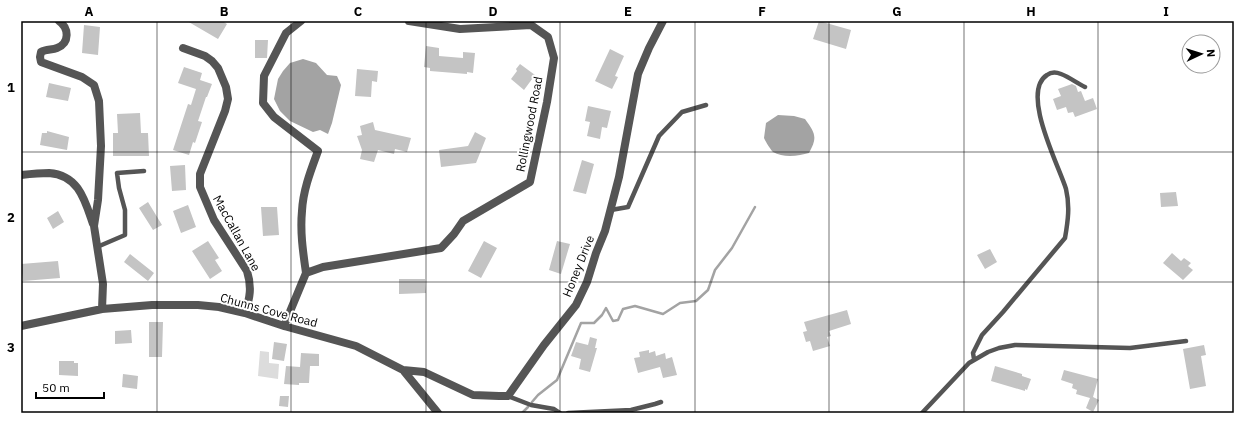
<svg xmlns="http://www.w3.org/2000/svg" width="1255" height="434" font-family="'IBM Plex Sans',sans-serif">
<rect width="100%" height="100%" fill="#fff"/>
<path fill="#dcdcdc" d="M260,351L269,352V363L279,364L278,379L258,376Z"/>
<path fill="#a3a3a3" d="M303,59L316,63L327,75L337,76L341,85L332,123L328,134L320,130L313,132L290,121L280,111L274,99L278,79L283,71L290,63Z
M778,115L794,116L805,119C815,133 818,137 809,153C799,156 783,158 773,152C770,149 766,142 764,138L766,123Z"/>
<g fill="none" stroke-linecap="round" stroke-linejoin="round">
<path stroke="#a3a3a3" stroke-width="2.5" d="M532,402L538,395L557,380L581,323H594L602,315L606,308L613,321L618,320L623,309L635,306L663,314L680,303L696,301L708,290L715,270L732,248L755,207
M522,413L528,407"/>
</g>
<path fill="#c4c4c4" d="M187,21H222L227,24L218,39Z
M819,21L851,30L846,49L813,39Z
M84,25L100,27L98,55L82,53Z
M255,40H268L267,58H255Z
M426,46L439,48V56L463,58V52L475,53L473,73L467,72V74L430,71V68L424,67Z
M610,49L624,56L615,76L618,77L612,89L595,81Z
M520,64L535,75L524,90L511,79L517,71L516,69Z
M184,67L202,73L200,80L212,84L207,97H206L198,121L202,122L195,143L193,142L189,155L173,150L188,104L191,105L196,89L178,83Z
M357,69L378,71L377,82L372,81L371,97L355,96Z
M49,83L71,88L68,101L46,97Z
M1072,84L1076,86L1078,92L1081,91L1085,101L1093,98L1097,109L1075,117L1073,112L1068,113L1066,107L1057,110L1053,99L1061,96L1058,89Z
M588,106L611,111L607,128L602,127L600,139L587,136L590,122L585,121Z
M140,113L141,133H148L149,156H113V133H118L117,114Z
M373,122L375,130L411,138L407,152L395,149L394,154L378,150L374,162L360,159L362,150L357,136L362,135L360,126Z
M47,131L69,137L67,150L40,145L42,133H47Z
M475,132L486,138L476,163L441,167L439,150L468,146Z
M582,160L594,164L586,194L573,191Z
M185,165L186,190L172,191L170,166Z
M1176,192L1178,206L1161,207L1160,193Z
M148,202L162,225L153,230L139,208Z
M188,205L196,227L181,233L173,211Z
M261,207H277L279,235L263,236Z
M58,211L64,222L53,229L47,218Z
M208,241L219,258L215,260L222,271L210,279L192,251Z
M484,241L497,248L481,278L468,271Z
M557,241L570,244L561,274L549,270Z
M990,249L997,262L985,269L977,255Z
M1172,253L1181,261L1184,258L1191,263L1188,266L1193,270L1183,280L1163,263Z
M130,254L154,273L148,281L124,262Z
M58,261L60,278L23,281L21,264Z
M399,279H425L426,293L399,294Z
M847,310L851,324L829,331L831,336L827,337L830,346L813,351L810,341L806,342L803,332L807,331L804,322Z
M149,322H163L162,357H149Z
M131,330L132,343L115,344V331Z
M590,337L597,339L595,348H597L590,372L579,369L581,359L571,356L576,342L588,345Z
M274,342L287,344L284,361L272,359Z
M1204,345L1206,355L1201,356L1206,386L1190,389L1183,349Z
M649,350V353L655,351L656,356L665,353L666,359L672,357L677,375L663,378L660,367L638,373L634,358L640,357L639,352Z
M301,353L319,354V366H310L309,383H299V385L284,384L286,366L300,367Z
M59,361H74V363H78V376L59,375Z
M995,366L1022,374V376L1031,379L1027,390L1025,389V391L991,381Z
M1064,370L1098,379L1093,397L1099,400L1093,412L1086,408L1090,398L1076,394L1077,390L1072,388L1073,384L1061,380Z
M123,374L138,376L137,389L122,387Z
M280,396H289L288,407L279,406Z"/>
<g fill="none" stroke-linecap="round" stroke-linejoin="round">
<path stroke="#555" stroke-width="4.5" d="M611,210L628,207L659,136L682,112L706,105
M97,247L125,235V210L119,188L117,173L144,171
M974,359L973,353L982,335L1003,312L1065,238C1068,221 1070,206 1066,189C1059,166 1020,92 1047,75C1051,72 1056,72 1061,74C1069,77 1077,83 1085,87
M508,396L531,405L554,409L560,413
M568,413L631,410L655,404L661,402
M922,413L969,363L988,352L999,348L1015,345L1130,348L1186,341"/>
<path stroke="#555" stroke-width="8" d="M59,21C69,28 70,43 57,48C52,50 46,49 41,52L40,57L41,62L82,77L94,85L99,101L101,146L98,200L94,226L103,284L102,309
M301,21L286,33L264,76L263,103L274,117L318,151C311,170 303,190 302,211C300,232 303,252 306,273L323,267L441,248L454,234L463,221L530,182L547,102L554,58L548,37L531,25L460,29L409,21
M183,48L205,56L212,61L218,68L226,87L228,99L225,111L200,174V187L214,220L247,271C252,287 250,298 245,313
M21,175C30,174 40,173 49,173C79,175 85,201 93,224
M21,326L102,309L152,305H198L219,307L245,313L284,326L356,346L403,370L438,413
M284,326L306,273
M403,370L424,372L473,395L499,396H508L544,345L576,305L587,282L596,253L605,231L619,177L638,74L649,48L663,21"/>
</g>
<path fill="none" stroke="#000" stroke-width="1" stroke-opacity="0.55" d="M157,21V413M291,21V413M426,21V413M560,21V413M695,21V413M829,21V413M964,21V413M1098,21V413M21,152H1234M21,282H1234"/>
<g text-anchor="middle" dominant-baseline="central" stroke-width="4" stroke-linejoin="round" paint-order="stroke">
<g font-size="12" fill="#000" stroke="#fff">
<text transform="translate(529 124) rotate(-79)">Rollingwood Road</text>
<text transform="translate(237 233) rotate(61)">MacCallan Lane</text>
<text transform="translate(578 266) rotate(-68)">Honey Drive</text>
<text transform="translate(269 310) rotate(15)">Chunns Cove Road</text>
</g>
</g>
<rect width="1255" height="434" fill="none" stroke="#ffffff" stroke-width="44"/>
<g transform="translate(1201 54) rotate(86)"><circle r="19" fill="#ffffff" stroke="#999999"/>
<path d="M0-3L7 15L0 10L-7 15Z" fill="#000000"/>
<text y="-6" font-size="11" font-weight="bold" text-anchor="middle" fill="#000000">N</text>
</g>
<path d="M36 392v6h68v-6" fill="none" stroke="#000000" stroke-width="2"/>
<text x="42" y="392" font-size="12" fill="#000000" stroke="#ffffff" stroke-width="3" paint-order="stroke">50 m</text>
<rect x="22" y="22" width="1211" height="390" fill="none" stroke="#000" stroke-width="1.5"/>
<g font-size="13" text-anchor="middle" font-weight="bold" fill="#000">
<text x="89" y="16">A</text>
<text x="224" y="16">B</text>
<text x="358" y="16">C</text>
<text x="493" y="16">D</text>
<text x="628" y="16">E</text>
<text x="762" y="16">F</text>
<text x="897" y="16">G</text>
<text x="1031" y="16">H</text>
<text x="1166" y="16">I</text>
<text x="11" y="92">1</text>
<text x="11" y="222">2</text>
<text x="11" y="352">3</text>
</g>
</svg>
